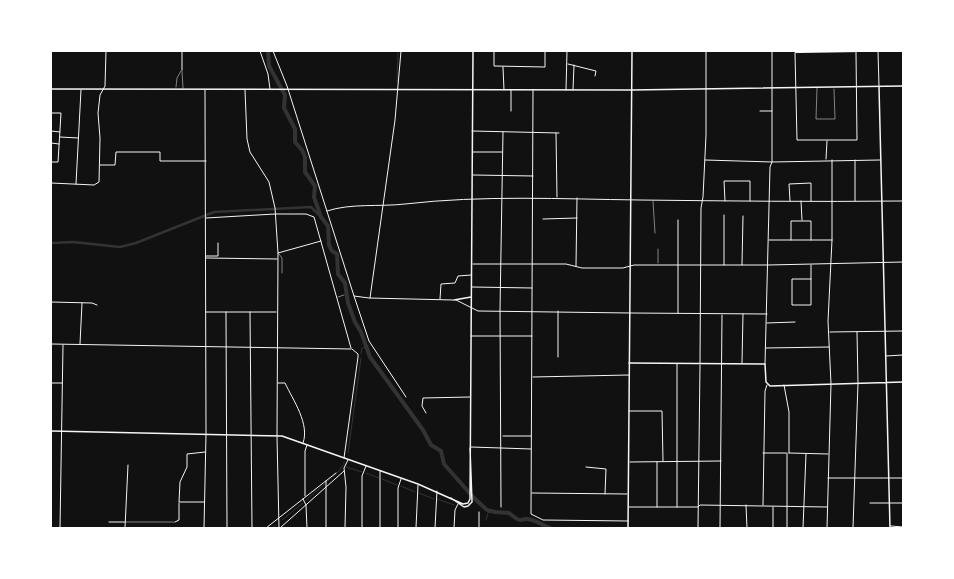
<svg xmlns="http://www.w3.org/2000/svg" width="954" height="579" font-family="Rubik,sans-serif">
<rect width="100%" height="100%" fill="#111"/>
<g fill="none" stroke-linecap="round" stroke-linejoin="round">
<path stroke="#333" stroke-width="1" d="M397,82L398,51
M361,354L362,348L365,347
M348,453L361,358
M344,464V462
M346,467L362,472
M366,473L379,478
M382,479L397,485
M328,481L339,471L343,465
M401,486L415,492
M419,493L434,499
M437,499L454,505
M306,500L325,484
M282,520L303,503
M486,520L489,510
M272,528L275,526"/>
<path stroke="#333" stroke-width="2.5" d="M51,243L73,242L120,247L136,243L214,212L311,207L321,217"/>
<path stroke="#333" stroke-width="4" d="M268,51L269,66L285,95L284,108L295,129V142L302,150L305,157V172L315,186L314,197L321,217L328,226L329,245L332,251L337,254L338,274L345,283L348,303L355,322L361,332L370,357L423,430L431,445L441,451L444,464L474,498L487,510L495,512L509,513C525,526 518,516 532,520C539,522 544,526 550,528"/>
<path stroke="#f5f5f5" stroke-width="0.5" d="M182,71L183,88
M176,87L177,78L181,71
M817,88L816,119H835L834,89
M653,201L655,233
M279,254L282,258V273
M658,263V249
M126,522H174"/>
<path stroke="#f5f5f5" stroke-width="0.5" d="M338,297L344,295"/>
<path stroke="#f5f5f5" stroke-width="1" d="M182,51V70
M494,51V66L545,67V51
M546,51H567
M878,51L879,86
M856,52L857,140H797L795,53Z
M568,64L596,71L595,76
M503,67L504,90
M245,90L247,139L250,152L269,182L275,208L278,253L277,435
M511,90V111
M533,90L531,514L543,520L628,521
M566,90L567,51
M573,90L574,65
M760,111H772
M51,113H61L58,162H51
M51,131L60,132
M472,131L559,133
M556,133L557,197
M60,137L78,138
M51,143L59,144
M473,152H502
M826,159L827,141
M705,160L772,162L880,160
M100,165H115L116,152H160V161H206
M473,175L533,176
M51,183L94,185L99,182L100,138L98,113L100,95L105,86L106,51
M76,184L81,90
M725,201L724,181H750V201
M790,201L789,184L811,183V201
M801,201L802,220
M855,201V160
M327,211C351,203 379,207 405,204C483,195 561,199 640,200C728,201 815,202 903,201
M206,218L275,214H306L314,217L351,348
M543,219L577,218
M769,240H832
M791,240V221H811V240
M278,253L321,241
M206,256H218V243
M206,258L277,259
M724,265V215
M742,265L743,216
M811,265V305H792V279H811
M576,266L577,198
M472,287L532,288
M354,296L369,341L406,397
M370,298L395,120L401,51
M440,299L441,284L455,283L458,276L471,275
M51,302L92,303L97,305
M206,312H276
M226,312L227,528
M250,312L252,528
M630,313L767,314
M678,313V220
M767,323L795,322
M830,332L903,331
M471,336H532
M51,344L351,349
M80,344L82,303
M766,348L829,347
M886,356L903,355
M558,357V311
M700,363L701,208L703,197L706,135V51
M742,363L743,314
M765,364L770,167L772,162V51
M533,377L629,375
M51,383H62
M278,383H285C293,400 310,424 303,443
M784,385L789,412V453
M629,411H662L663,461
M426,413L422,406L423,398L470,397
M503,436H531
M471,447L531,449
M763,453H786
M787,453V528
M789,453L828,454
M344,458L358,357V354L352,349
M630,462L721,461
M657,462V507
M586,467L606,469L605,494
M828,478H903
M532,493L627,494
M305,496V451L307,445
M303,499L306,505L307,528
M204,502H179L180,482L187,467V454L205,452
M870,503H903
M746,505L747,528
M763,505L765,391L767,385
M501,507L500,310L503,132
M629,507H698L700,505L827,507
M677,507V364
M479,512V528
M109,522H125
M175,522L179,520V503
M891,526L903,527
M60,528L63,345
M125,528L128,465
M266,528L336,473
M280,528L344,471
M326,528V481
M345,528L346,487L344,468L348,460
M362,528V476L366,466
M380,528V471
M398,528V488L401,479
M416,528L418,485
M435,528L437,491
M454,528L455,510L458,504
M720,528L722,315
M773,528V507
M803,528L806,454
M827,528L831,384L828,321L832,240V160
M853,528L858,383L857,332"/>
<path stroke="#f5f5f5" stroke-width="1" d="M260,51L268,74L270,89
M273,51L287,86L354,296L369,298L453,300
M473,264H566L582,268H623L634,265H768L903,262
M456,300L478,311L630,313
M277,436L279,528
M204,528L206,434L205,90
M698,528L700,365"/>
<path stroke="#f5f5f5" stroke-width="1.5" d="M879,87L890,528
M454,300L471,297
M629,363L765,364L766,382L770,386L903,382
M51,431L282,436L418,484L463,504L468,503L470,499L473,51
M451,498L464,507L468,506L472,502L470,448"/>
<path stroke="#f5f5f5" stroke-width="1.5" d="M51,89L631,90L903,86
M628,528L632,51"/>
</g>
<rect width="954" height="579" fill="none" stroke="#ffffff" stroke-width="104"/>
</svg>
